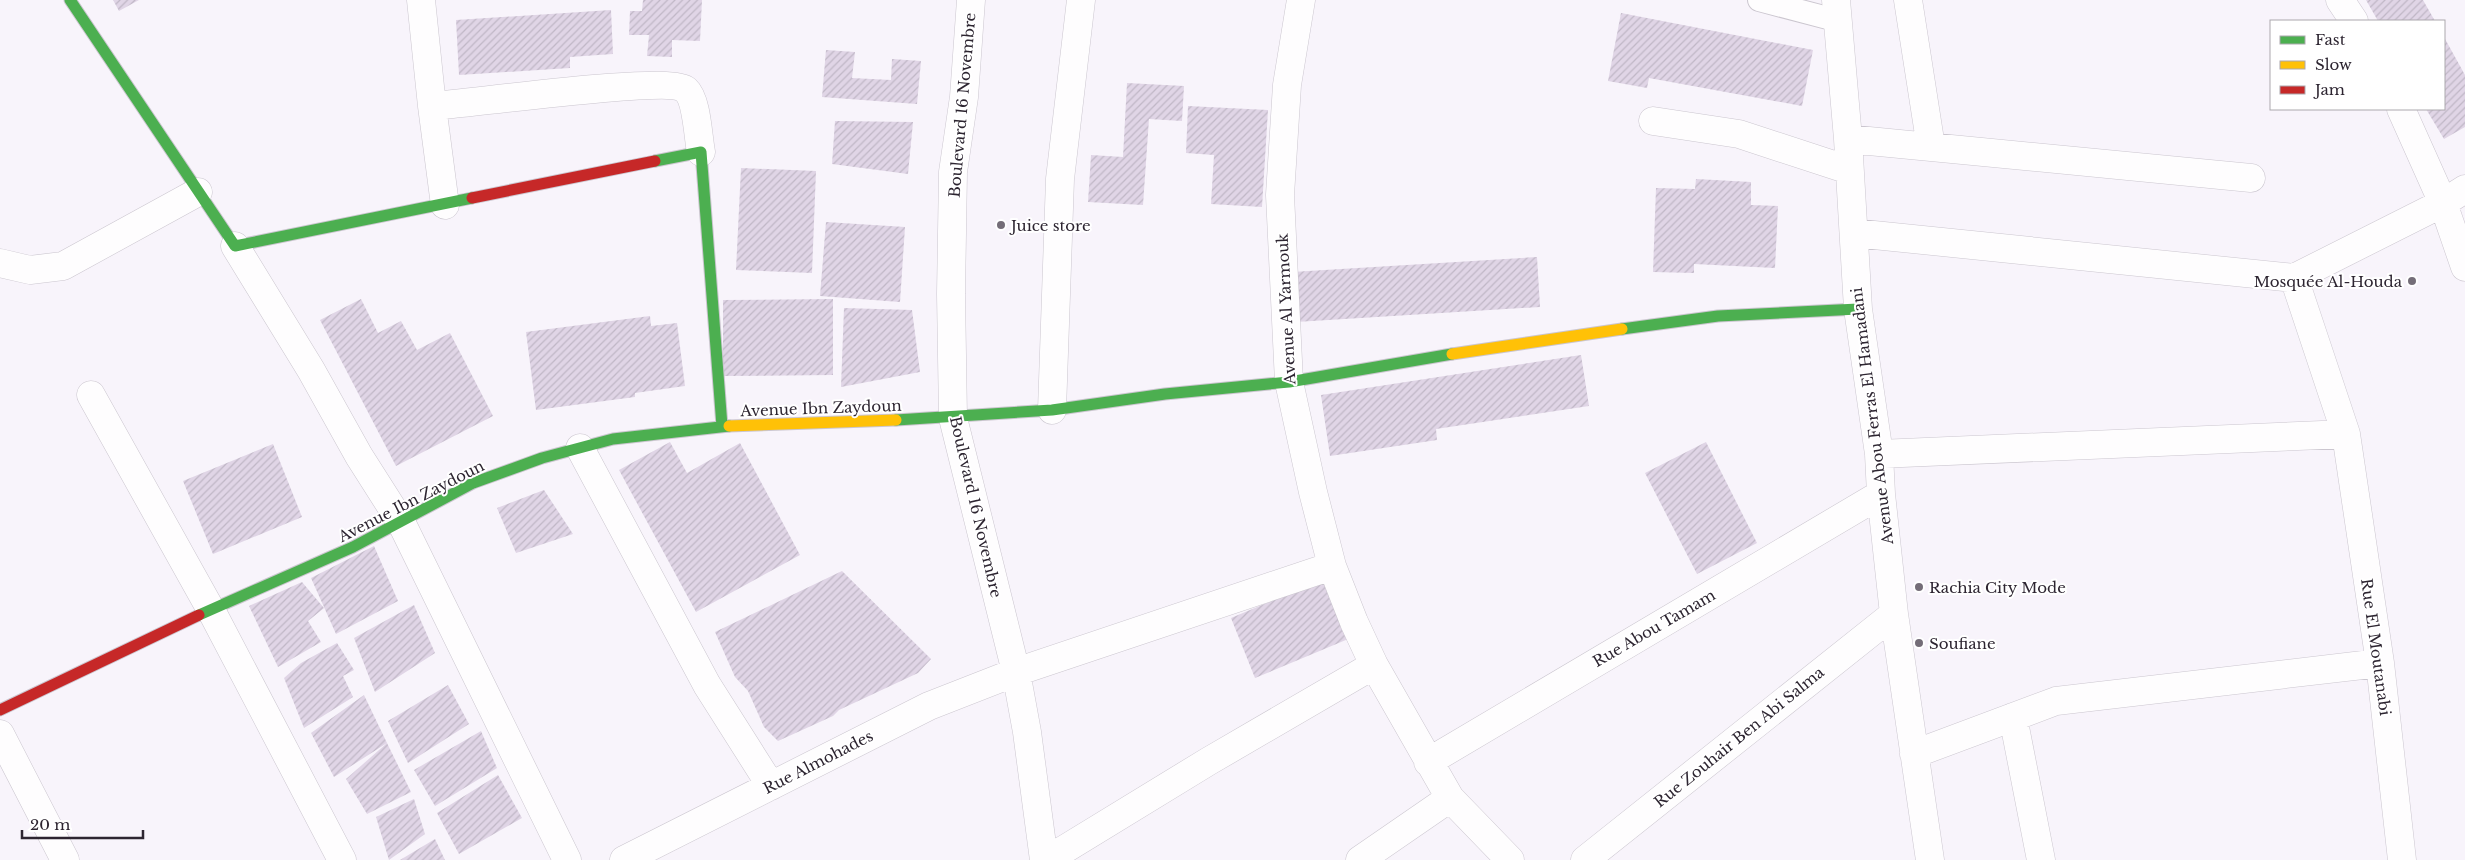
<svg xmlns="http://www.w3.org/2000/svg" width="2465" height="860" font-family="'Libre Baskerville',serif">
<defs>
<pattern id="building-hatch" width="6" height="6" patternUnits="userSpaceOnUse" patternTransform="scale(1.25)"><rect width="6" height="6" fill="#e0d5e6"/><path d="M-1 1l2-2M0 6l6-6M5 7l2-2" fill="none" stroke="#c0b7c6"/></pattern>
</defs>
<rect width="100%" height="100%" fill="#f8f4fb"/>
<path fill="url(#building-hatch)" d="M113,0H139L119,11Z
M643,0H702L700,41L672,40V57L647,56L649,35H629L630,11H642Z
M2366,0H2423L2435,21H2378Z
M611,10L613,54L570,57V68L459,75L456,20Z
M1621,13L1813,50L1802,106L1649,78L1647,88L1608,81Z
M2444,37L2465,75V127L2444,139L2426,109H2444Z
M826,50L855,52L852,78L891,80L892,59L921,61L917,104L822,97Z
M1127,83L1184,86L1182,121L1149,119L1143,205L1088,202L1091,155L1123,157Z
M1188,106L1268,110L1262,207L1211,204L1214,155L1186,153Z
M835,121L913,122L908,174L832,164Z
M741,168L816,171L812,273L736,270Z
M1696,179L1751,182V205L1778,206L1775,268L1694,264V273L1653,272L1656,188L1695,189Z
M826,222L905,227L900,302L820,296Z
M1537,257L1540,307L1296,322L1292,272Z
M361,299L378,333L401,321L417,350L450,333L493,416L396,466L320,320Z
M833,299V375L723,376V300Z
M844,308L912,310L920,372L841,387Z
M650,316L651,326L677,323L685,386L635,393V397L536,410L526,332Z
M1581,355L1589,406L1436,429L1437,440L1330,456L1321,395Z
M670,442L687,473L740,443L800,555L696,612L619,470Z
M1706,442L1757,543L1697,574L1645,473Z
M273,444L302,517L213,554L183,481Z
M544,490L573,534L516,553L497,508Z
M374,546L398,601L336,634L311,578Z
M842,571L931,659L918,673L839,710L833,716L778,741L764,727L748,691L735,677L715,632Z
M1329,577L1353,637L1255,678L1231,618Z
M302,582L324,608L308,621L321,642L278,667L249,606Z
M414,605L435,653L375,692L354,638Z
M337,643L354,670L343,676L353,697L304,728L284,678L301,663Z
M448,685L469,724L408,763L388,721Z
M364,695L387,743L334,777L311,733Z
M481,731L497,768L435,806L414,770Z
M387,743L411,792L367,814L346,779Z
M498,775L522,818L459,854L437,813Z
M414,799L425,834L389,860L376,817Z
M435,839L445,860H400Z"/>
<g fill="none" stroke-linecap="round" stroke-linejoin="round">
<defs>
<path id="lane" d="M1759,0L1839,21"/>
<path id="street" d="M421,0L432,106C468,104 669,75 686,90C697,100 698,137 701,152
M971,0L964,97L953,172L951,294L953,418L1016,672L1027,732L1044,860
M1301,0L1287,85L1280,195L1289,382L1313,492L1332,566L1354,622L1374,665L1450,798L1510,860
M1836,0L1848,139L1858,309L1879,454L1881,494L1894,614L1930,860
M1908,0L1931,147
M2340,0L2354,21
M432,106L445,205
M2401,109L2443,203L2465,267
M1653,121L1739,134L1849,170
M1848,139L2251,178
M1854,233L2294,278
M235,246L311,370L359,456L401,522L567,860
M0,263L30,270L63,266L198,192
M91,395L211,610L342,860
M1052,410L1060,179L1081,0
M2346,434L2380,663L2402,860
M580,448L707,685L771,786
M1879,454L2346,434L2294,278L2443,203L2465,189
M2013,717L2041,860
M0,734L65,860
M1914,754L2056,701L2380,663
M1428,762L1881,494
M624,860L929,706L1016,672L1332,566
M1047,860L1209,761L1374,665
M1360,860L1450,798
M1585,860L1894,614"/>
<path id="fast" d="M70,0L235,246L472,198
M655,161L701,152L722,426
M1622,329L1718,316L1858,309
M896,420L1052,410L1165,394L1289,382L1452,354
M199,615L353,547L473,483L542,458L613,439L729,426"/>
<path id="slow" d="M1452,354L1622,329
M729,426L896,420"/>
<path id="jam" d="M472,198L655,161
M0,710L199,615"/>
</defs>
<use href="#lane" stroke="#cbc6cf" stroke-width="24"/>
<use href="#street" stroke="#cbc6cf" stroke-width="29"/>
<use href="#fast" stroke="#cbc6cf" stroke-width="13"/>
<use href="#slow" stroke="#cbc6cf" stroke-width="13"/>
<use href="#jam" stroke="#cbc6cf" stroke-width="13"/>
<use href="#lane" stroke="#fefdfe" stroke-width="22"/>
<use href="#street" stroke="#fefdfe" stroke-width="28"/>
<use href="#fast" stroke="#4caf50" stroke-width="11"/>
<use href="#slow" stroke="#ffc107" stroke-width="11"/>
<use href="#jam" stroke="#c62828" stroke-width="11"/>
</g>
<g fill="#746d78" stroke="#fff" stroke-width="2">
<circle cx="1001" cy="225" r="5"/>
<circle cx="2412" cy="281" r="5"/>
<circle cx="1919" cy="587" r="5"/>
<circle cx="1919" cy="643" r="5"/>
</g>
<g text-anchor="middle" dominant-baseline="central" stroke-width="4" stroke-linejoin="round" paint-order="stroke">
<g font-size="15" fill="#2d2531" stroke="#fff">
<text transform="translate(962 105) rotate(-85)">Boulevard 16 Novembre</text>
<text transform="translate(1286 309) rotate(-93)">Avenue Al Yarmouk</text>
<text transform="translate(821 408) rotate(-2)">Avenue Ibn Zaydoun</text>
<text transform="translate(1872 416) rotate(-97)">Avenue Abou Ferras El Hamadani</text>
<text transform="translate(411 501) rotate(-27)">Avenue Ibn Zaydoun</text>
<text transform="translate(976 507) rotate(77)">Boulevard 16 Novembre</text>
<text transform="translate(1654 628) rotate(-30)">Rue Abou Tamam</text>
<text transform="translate(2376 647) rotate(82)">Rue El Moutanabi</text>
<text transform="translate(1739 737) rotate(-39)">Rue Zouhair Ben Abi Salma</text>
<text transform="translate(818 762) rotate(-27)">Rue Almohades</text>
</g>
<g font-size="15" fill="#2d2531" stroke="#fff" text-anchor="start">
<text x="1011" y="225">Juice store</text>
<text x="2402" y="281" text-anchor="end">Mosquée Al-Houda</text>
<text x="1929" y="587">Rachia City Mode</text>
<text x="1929" y="643">Soufiane</text>
</g>
</g>
<rect x="2270" y="20" width="175" height="90" fill="#ffffff" stroke="#aba8ad"/>
<rect x="2280" y="36" width="25" height="8" fill="#4caf50" stroke="#aba8ad"/>
<text x="2315" y="45" font-size="15" fill="#2d2531">Fast</text>
<rect x="2280" y="61" width="25" height="8" fill="#ffc107" stroke="#aba8ad"/>
<text x="2315" y="70" font-size="15" fill="#2d2531">Slow</text>
<rect x="2280" y="86" width="25" height="8" fill="#c62828" stroke="#aba8ad"/>
<text x="2315" y="95" font-size="15" fill="#2d2531">Jam</text>
<path d="M22 830v8h121v-8" fill="none" stroke="#2d2531" stroke-width="2.5"/>
<text x="30" y="830" font-size="15" fill="#2d2531" stroke="#ffffff" stroke-width="4" paint-order="stroke">20 m</text>
</svg>
